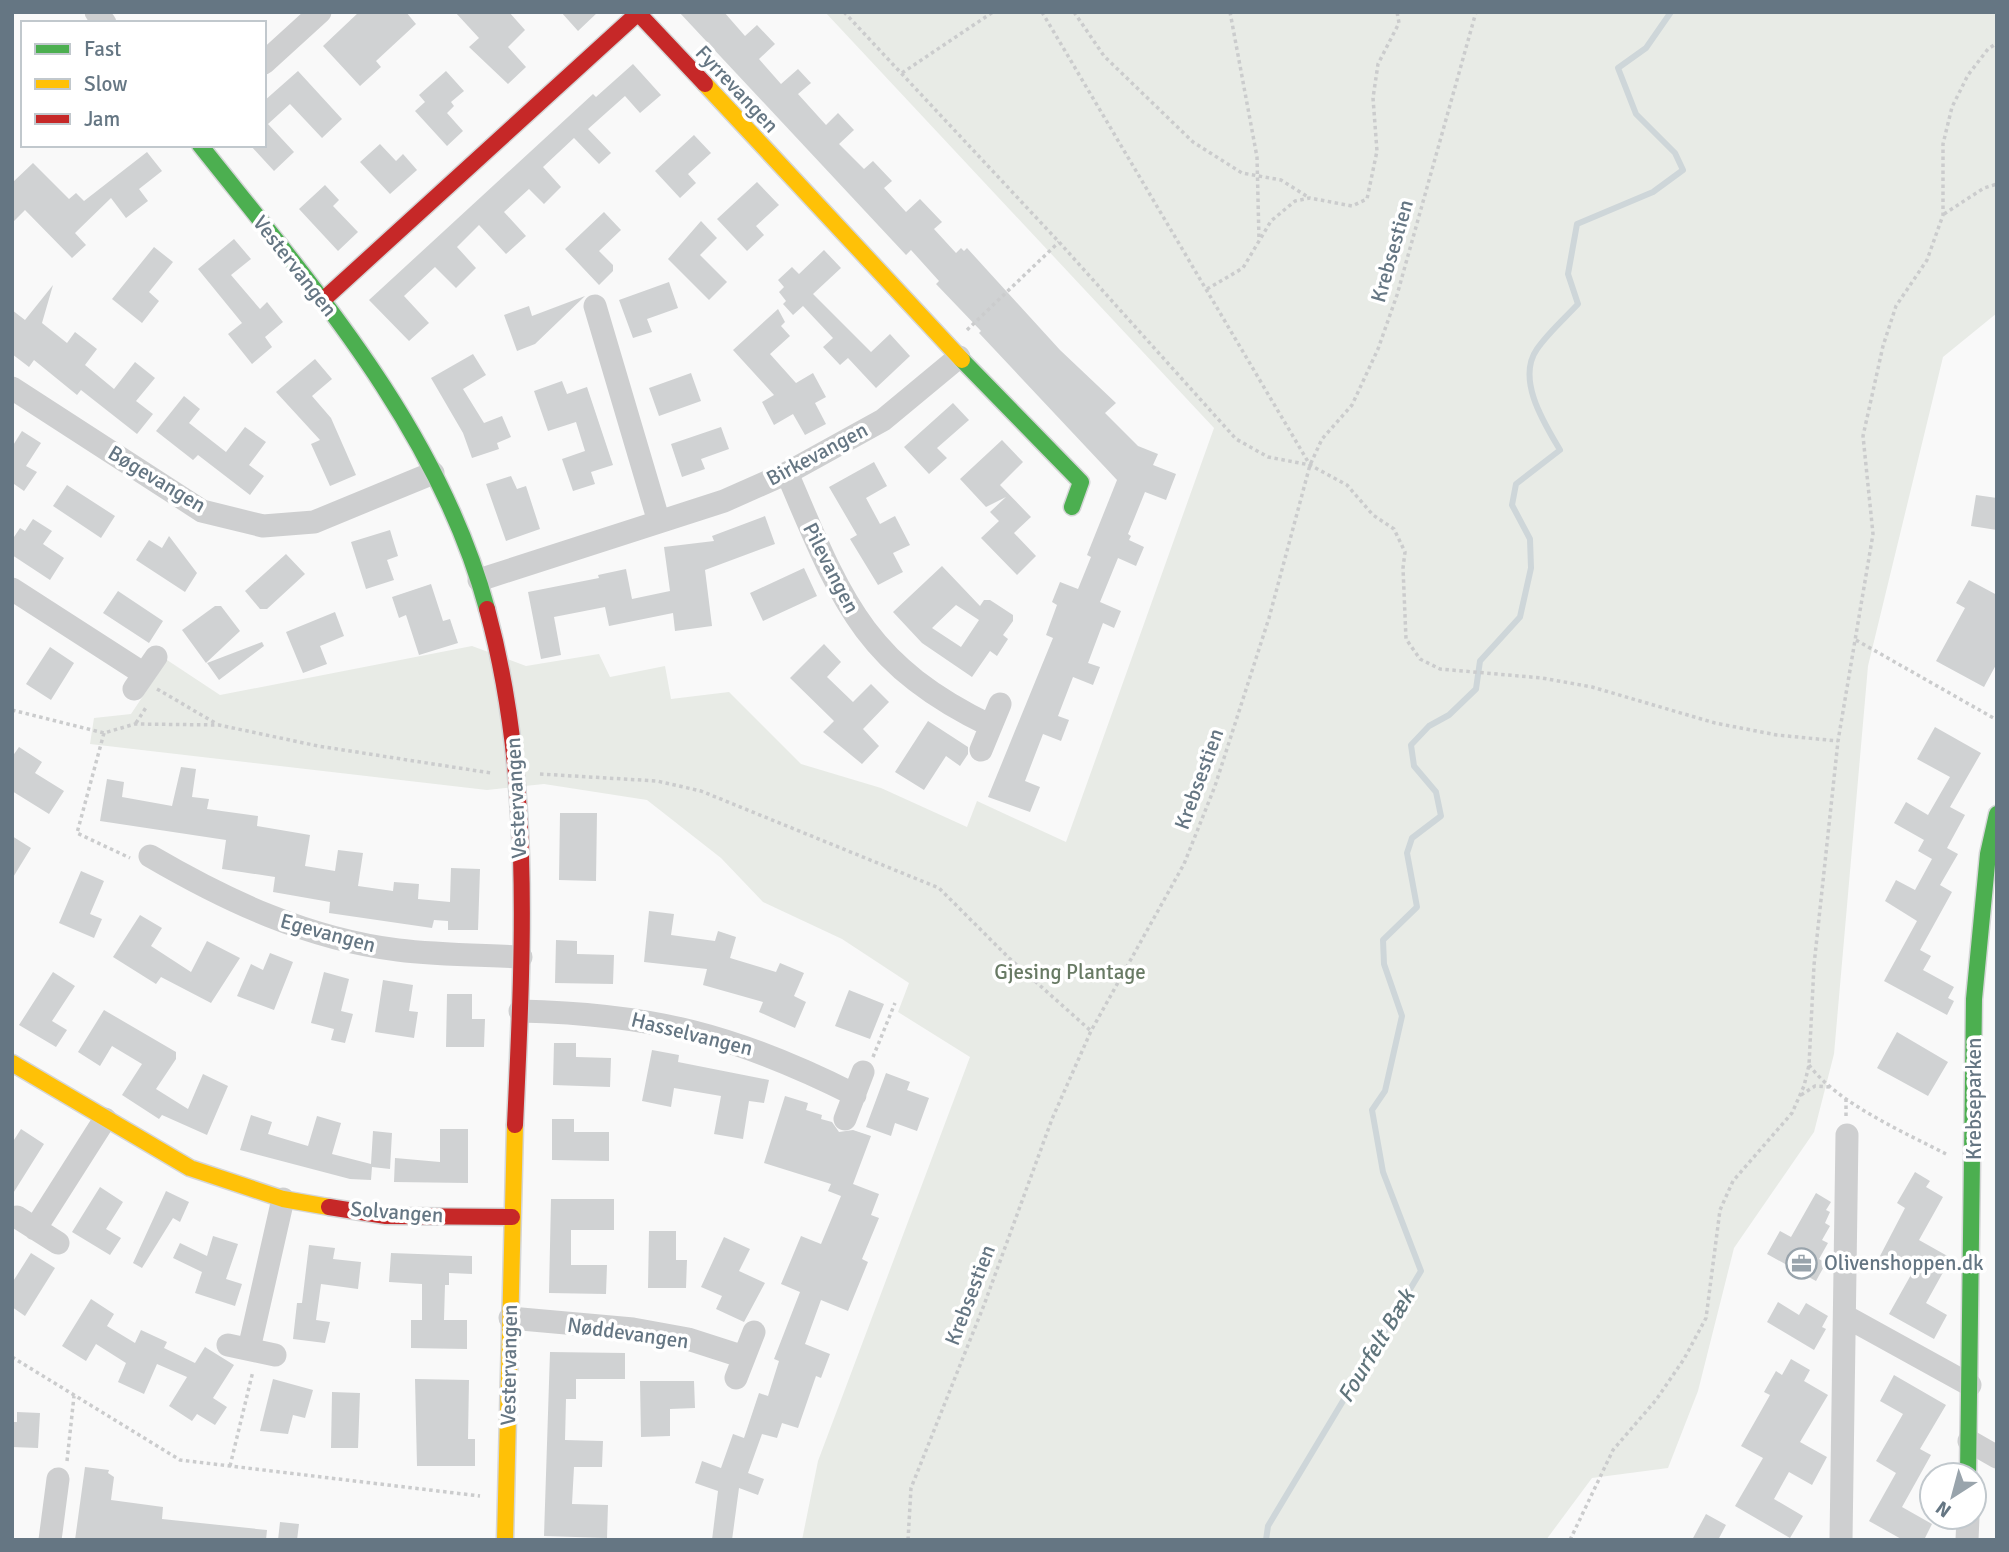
<svg xmlns="http://www.w3.org/2000/svg" width="2009" height="1552" font-family="Signika,sans-serif">
<rect width="100%" height="100%" fill="#f9f9f9"/>
<path fill="#e8ebe6" d="M825,12H1997V313L1943,357L1868,666L1834,1054L1814,1132L1734,1248L1698,1391L1668,1468L1592,1478L1546,1540H802L818,1461L970,1057L898,1012L909,983L842,939L763,902L721,858L647,800L544,784L487,790L90,744L94,718L131,714L167,660L220,695L472,646L526,666L599,654L610,677L665,666L671,699L729,692L801,764L881,788L967,827L977,801L1066,842L1214,428Z"/>
<g fill="none" stroke-linecap="round" stroke-linejoin="round">
<path stroke="#ced6d9" stroke-width="6" d="M1266,1540L1268,1526L1421,1271L1383,1172L1372,1110L1385,1091L1402,1016L1384,964L1383,940L1417,907L1407,853L1412,838L1441,816L1436,792L1414,766L1411,745L1429,726L1449,715L1476,689L1480,661L1520,617L1531,568L1530,539L1512,505L1516,484L1560,450C1544,423 1516,379 1537,349C1548,333 1564,319 1578,304L1568,274L1577,224L1653,192L1683,170L1675,153L1636,114L1618,68L1646,48L1671,12"/>
</g>
<path fill="#d0d2d3" fill-rule="evenodd" d="M359,12H406L416,24L376,61L381,67L360,86L323,46Z
M455,12H509L525,30L508,47L526,67L508,84L469,47L479,38Z
M561,12H598L578,31Z
M679,12H724L745,36L757,25L775,44L759,59L781,84L798,69L811,83L798,94L826,125L838,113L854,130L839,144L864,169L873,161L892,181L884,188L906,212L920,199L942,222L934,229L956,253L961,248L964,251L967,248L1060,350L1116,403L1105,413L1138,446L1158,454L1153,465L1176,474L1166,500L1145,492L1128,534L1131,536L1129,540L1144,547L1136,566L1118,558L1100,602L1121,611L1114,628L1103,623L1088,663L1100,667L1093,685L1073,677L1058,716L1069,720L1061,741L1043,734L1025,781L1040,787L1030,812L988,797L1053,638L1046,635L1057,605L1052,602L1060,582L1078,589L1091,557L1087,555L1117,480L979,333L981,331L936,284L939,281L911,250L906,255Z
M633,64L661,95L640,113L625,96L588,129L611,153L599,164L574,138L543,167L561,187L544,204L529,189L504,212L526,236L506,254L479,225L457,247L476,268L456,288L435,267L404,296L429,323L409,341L369,300L593,94L596,97Z
M298,71L342,119L322,138L290,104L268,124L294,152L274,171L250,145H264V101Z
M446,71L464,91L451,102L454,106L447,113L463,131L447,146L415,111L425,102L419,95Z
M694,135L711,153L688,174L696,183L680,198L655,171Z
M380,144L396,161L403,154L417,170L390,194L360,162Z
M147,152L162,171L139,189L148,201L126,218L111,198L75,233L86,245L72,258L25,210L12,223V183L33,163L69,199L76,193L84,201Z
M757,182L779,205L756,226L764,235L747,251L717,219Z
M325,185L339,200L333,206L358,232L338,251L299,209Z
M604,212L621,230L599,251L613,265V271L599,285L565,249Z
M701,221L717,238L700,255L727,282L709,300L668,259Z
M234,239L251,259L231,275L260,309L267,302L283,322L265,337L272,347L252,364L228,334L242,323L198,269Z
M154,247L173,262L149,292L159,301L142,323L112,299Z
M824,250L841,268L813,294L871,352L890,334L910,356L876,388L848,358L840,365L823,347L833,338L803,306L793,315L783,304L786,301L779,292L784,287L778,280L792,267L799,274Z
M669,282L678,308L647,319L652,332L633,338L619,300Z
M53,285L42,323L67,343L75,332L97,349L85,365L114,389L135,362L155,378L136,401L153,414L137,434L81,390L77,395L34,360L29,367L12,354V310L25,320Z
M585,296L535,344L517,351L504,315L529,306L532,316Z
M778,309L785,322L781,326L790,336L770,354L796,383L813,373L826,397L815,403L826,424L805,435L793,414L774,425L762,402L774,395L733,350Z
M473,354L486,375L463,389L484,423L502,416L511,437L497,443L499,449L472,458L463,433L431,378Z
M315,359L332,379L312,396L331,418L356,475L330,486L311,444L320,440L276,392Z
M691,373L701,401L659,416L649,388Z
M562,381L567,394L587,387L613,465L591,472L595,484L573,491L562,459L585,451L576,422L548,431L534,391Z
M184,396L200,409L189,423L226,452L245,427L266,442L249,465L264,476L250,495L198,455L193,460L156,431Z
M953,403L969,420L937,448L947,458L929,474L904,447Z
M721,427L729,449L701,459L705,469L682,477L671,444Z
M22,431L41,443L26,466L37,472L24,491L14,484L12,487V447Z
M1002,440L1023,462L1000,485L1031,517L1014,533L1036,556L1017,575L981,538L999,521L990,512L1006,497L986,507L960,479Z
M874,462L887,486L866,498L880,524L895,516L910,545L893,553L903,572L878,585L850,539L857,535L829,487Z
M511,476L517,489L526,486L540,529L506,541L486,484Z
M67,485L115,516L101,538L53,506Z
M1976,495L1997,498V530L1971,526Z
M765,516L775,544L705,570L712,626L675,631L673,613L609,626L605,607L554,617L561,655L541,659L528,592L599,578L598,575L626,569L632,599L670,591L664,547L714,541L712,536Z
M33,519L52,531L43,544L64,558L50,580L12,555V540L20,528L25,531Z
M390,530L398,556L387,560L394,580L366,589L351,542Z
M169,536L197,573L185,592L136,560L149,540L162,548Z
M286,554L305,574L267,609H260L245,591Z
M942,566L980,606L984,600H990L1013,615V621L1003,635L1008,639L997,656L990,651L972,677L922,643L893,612ZM956,605L979,620L961,647L932,628Z
M804,568L817,596L763,621L750,593Z
M1969,580L1997,595V663L1984,687L1936,661L1965,608L1956,603Z
M431,584L443,621L450,619L458,643L419,655L406,615L399,618L392,597Z
M118,591L163,621L149,643L103,613Z
M215,606H221L240,631L206,663L182,630Z
M335,612L344,636L320,646L327,664L303,673L286,632Z
M262,642L264,646L219,680L207,663Z
M824,644L841,662L827,677L853,702L871,684L889,702L863,729L879,746L862,764L823,732L834,721L790,678Z
M50,647L74,663L51,700L26,684Z
M928,721L968,747V754L960,766L946,756L924,790L895,772Z
M1935,727L1981,753L1950,807L1965,815L1947,848L1958,854L1940,885L1952,892L1920,950L1931,956L1923,970L1954,987L1948,998L1954,1001L1947,1015L1884,981L1917,921L1885,901L1896,880L1915,890L1932,859L1918,851L1924,840L1894,823L1906,802L1928,815L1950,777L1917,759Z
M19,747L42,762L35,773L64,791L49,814L12,791V757Z
M181,767L196,769L192,797L209,799L207,809L258,816L257,826L310,835L305,866L335,871L338,850L363,853L358,886L393,891L394,882L419,884L418,899L450,902L451,868L480,869L478,930H448V921L434,920L432,928L329,913L330,902L273,892L275,877L222,869L226,840L100,821L107,779L124,782L122,797L172,806Z
M560,813H597L596,881L559,880Z
M12,836L31,848L12,879Z
M81,871L104,881L90,914L102,919L94,938L59,923Z
M649,911L674,914L671,935L715,941L718,931L736,937L730,958L776,972L780,963L804,973L794,996L806,1002L795,1028L759,1012L763,1002L703,985L707,969L644,962Z
M140,915L162,928L151,946L191,972L207,941L240,958L211,1003L161,977L156,984L113,957Z
M556,940L577,941V954L614,955L613,984L555,983Z
M270,953L293,962L274,1010L237,996L251,964L263,970Z
M53,972L75,986L52,1021L67,1030L56,1047L19,1025Z
M324,972L349,979L341,1011L353,1014L345,1043L331,1040L334,1029L311,1023Z
M383,980L413,985L409,1011L418,1012L414,1038L375,1032Z
M849,990L884,1004L870,1039L835,1026Z
M447,994H472V1019H485L484,1047H446Z
M104,1010L176,1052V1059L156,1089L188,1109L203,1074L228,1086L207,1135L162,1115L159,1119L122,1095L142,1064L112,1046L100,1066L78,1052Z
M1897,1032L1948,1062L1928,1096L1877,1068Z
M554,1043H576V1057L611,1058L610,1087L553,1085Z
M652,1050L679,1055L678,1062L769,1080L764,1103L749,1101L743,1139L714,1134L721,1096L674,1088L671,1107L642,1101Z
M886,1073L910,1082L907,1090L929,1098L917,1131L895,1123L891,1136L866,1127Z
M785,1096L808,1103L806,1110L822,1115L821,1119L832,1122L839,1132L853,1130L871,1136L853,1184L879,1194L871,1215L879,1218L862,1259L868,1262L848,1311L821,1300L805,1344L830,1354L821,1378L816,1376L798,1428L782,1423L777,1438L762,1434L748,1473L764,1479L758,1495L739,1488L732,1540H712L718,1491L695,1483L702,1461L721,1468L733,1434L744,1438L759,1393L768,1396L779,1361L774,1359L800,1292L781,1284L801,1236L821,1244L841,1196L828,1191L831,1184L764,1163Z
M251,1115L272,1122L268,1134L308,1146L317,1116L341,1123L332,1154L371,1164L373,1131L392,1133L390,1169L372,1167L371,1180L350,1179L240,1150Z
M552,1119H574V1132H609V1161L552,1160Z
M21,1129L44,1144L12,1195V1143Z
M440,1129H468V1183L394,1182L395,1158L440,1162Z
M1915,1172L1930,1181L1926,1187L1943,1197L1919,1240L1951,1258L1926,1303L1947,1315L1934,1339L1889,1314L1912,1273L1880,1256L1905,1208L1897,1203Z
M100,1187L123,1202L106,1229L121,1238L110,1255L72,1232Z
M166,1191L189,1202L180,1222L173,1218L142,1268L133,1263Z
M1816,1193L1831,1202L1826,1210L1830,1212L1825,1223L1830,1226L1822,1240L1828,1243L1819,1259L1826,1263L1816,1281L1767,1254L1780,1231L1791,1237Z
M551,1199H614V1230H571V1265H607L606,1294L549,1293Z
M649,1231H676V1260H687L686,1288H648Z
M213,1236L238,1244L226,1279L242,1284L235,1306L195,1293L202,1272L173,1258L180,1243L207,1256Z
M724,1237L750,1249L739,1271L765,1283L744,1322L716,1309L722,1296L701,1287Z
M309,1245L335,1248L333,1259L361,1262L358,1289L321,1284L316,1320L330,1322L325,1343L293,1339L297,1303H302Z
M31,1253L55,1268L25,1316L12,1307V1283Z
M391,1253L472,1256V1274L449,1273V1285H445L444,1320H467V1349L411,1348V1320H422V1284L389,1282Z
M91,1299L114,1314L107,1326L135,1343L141,1330L167,1342L164,1348L195,1363L205,1347L234,1365L213,1398L227,1407L215,1425L197,1414L192,1421L169,1406L187,1377L157,1364L144,1394L118,1382L126,1363L96,1344L86,1361L62,1346Z
M1778,1302L1799,1315L1806,1303L1828,1316L1822,1327L1826,1329L1814,1350L1767,1322Z
M550,1352L625,1353V1379H576V1399H566L565,1440L603,1441L602,1467H574L572,1504L608,1505L607,1538L544,1536Z
M1791,1359L1810,1370L1804,1381L1828,1395L1800,1442L1827,1457L1812,1485L1789,1472L1774,1499L1803,1516L1790,1538L1735,1506L1763,1458L1741,1446L1770,1395L1764,1392L1776,1371L1782,1375Z
M1894,1375L1946,1405L1920,1449L1931,1455L1902,1507L1932,1524L1924,1540H1903L1869,1521L1896,1473L1876,1461L1903,1414L1880,1401Z
M273,1379L313,1390L305,1418L293,1415L288,1434L260,1431Z
M415,1379L469,1380L468,1439H475V1466H417Z
M640,1381H694L695,1408L670,1409V1436L641,1437Z
M332,1392L360,1393L358,1448H331Z
M17,1412L40,1413L38,1448L12,1447V1422H17Z
M85,1467L109,1470L108,1473L114,1477L111,1500L163,1507L162,1519L267,1530L266,1540H75Z
M1706,1514L1726,1525L1718,1540H1692Z
M280,1522L299,1524L297,1540H278Z"/>
<g fill="none" stroke-linecap="round" stroke-linejoin="round">
<defs>
<path id="fast" d="M200,145C313,287 439,430 487,609
M962,360L1081,482L1072,507
M1968,1475L1974,999L1988,854L1997,814"/>
<path id="slow" d="M705,84L962,360
M12,1063L190,1168L283,1199L329,1207
M505,1540L515,1125"/>
<path id="jam" d="M323,300L638,13L705,84
M487,609C533,777 523,952 515,1125
M329,1207L386,1216L512,1217"/>
</defs>
<use href="#fast" stroke="#d5d6d7" stroke-width="19"/>
<use href="#slow" stroke="#d5d6d7" stroke-width="19"/>
<use href="#jam" stroke="#d5d6d7" stroke-width="19"/>
<path stroke="#cbcccd" stroke-width="3.5" stroke-dasharray="3.5 3.5" stroke-linecap="butt" d="M844,12L1059,242L1236,439L1268,457L1310,465L1347,485L1373,515L1394,529L1405,552L1403,568L1406,639L1420,659L1440,669L1542,678L1592,687L1715,723L1777,735L1838,741
M1042,12L1310,465
M1074,12L1104,56L1193,142L1242,173L1281,180L1308,197
M1230,12L1257,157L1259,240
M902,73L993,12
M1944,214L1984,188L1997,184
M1207,289L1243,268L1271,221L1295,201L1310,198L1352,206L1367,199L1377,151L1373,98L1378,64L1399,23L1397,12
M967,330L1059,242
M1856,640L1997,720
M157,689L217,724
M12,710L104,733L135,724L219,725L318,746L491,773
M136,723L147,706
M104,733L77,833L130,858
M540,774L657,781L701,791L939,888L1009,958L1091,1031
M873,1057L895,1003
M1809,1065C1838,1104 1906,1133 1948,1155
M1801,1095L1815,1086L1829,1087
M1846,1116V1097
M12,1357L180,1460L480,1496
M67,1461L74,1396
M230,1466L253,1371
M908,1540L911,1488L984,1305L1052,1119L1091,1031L1184,864L1215,786L1269,618L1310,465L1322,439L1352,405L1378,349L1397,295L1476,12
M1570,1540L1613,1450L1656,1400L1684,1359L1706,1318L1720,1210L1733,1181L1792,1113L1804,1086L1809,1065L1814,965L1838,741L1873,534L1863,436L1883,346L1896,306L1927,260L1943,215V144L1952,107L1968,75L1988,49L1997,43"/>
<path stroke="#cecfd0" stroke-width="23" d="M96,12L105,23
M264,63L320,12
M595,306L659,522
M12,388L202,511L263,526L314,522L433,473
M787,473C840,597 862,664 991,726
M479,580L724,501L787,473L883,420L959,357
M12,589L144,674
M134,689L156,657
M981,750L1000,704
M150,856C227,901 308,939 398,950C439,955 481,955 521,957
M520,1011C653,1014 736,1035 855,1095
M845,1119L863,1072
M17,1217L58,1243
M35,1229L105,1119
M1845,1316L1970,1385
M510,1318L633,1329L688,1339L744,1357
M228,1345L275,1355
M249,1349L283,1199
M736,1378L754,1332
M1969,1441L1997,1457
M50,1540L58,1479
M1841,1540L1847,1135
M1967,1540L1968,1517"/>
<use href="#fast" stroke="#4caf50" stroke-width="16"/>
<use href="#slow" stroke="#ffc107" stroke-width="16"/>
<use href="#jam" stroke="#c62828" stroke-width="16"/>
</g>
<defs>
<symbol id="office-ring" viewBox="-11 -11 22 22"><circle r="9.5" fill="#fff" stroke="#99a4ac" stroke-width="1.5"/><path d="M-6-3h4V-5.5h4V-3h4V5H-6ZM-1-4.5V-3h2v-1.5ZM-6 0V1H6V0Z" fill="#99a4ac"/></symbol>
</defs>
<g fill-rule="evenodd">
<use href="#office-ring" x="1784" y="1246" width="35" height="35"/>
</g>
<g text-anchor="middle" dominant-baseline="central" stroke-width="7" stroke-linejoin="round" paint-order="stroke">
<g font-size="21" fill="#657683" stroke="#fff">
<text transform="translate(737 89) rotate(47)">Fyrrevangen</text>
<text transform="translate(1392 251) rotate(-74)">Krebsestien</text>
<text transform="translate(295 266) rotate(52)">Vestervangen</text>
<text transform="translate(817 454) rotate(-28)">Birkevangen</text>
<text transform="translate(157 479) rotate(31)">Bøgevangen</text>
<text transform="translate(831 568) rotate(63)">Pilevangen</text>
<text transform="translate(1199 779) rotate(-70)">Krebsestien</text>
<text transform="translate(516 798) rotate(-93)">Vestervangen</text>
<text transform="translate(328 933) rotate(15)">Egevangen</text>
<text transform="translate(692 1034) rotate(14)">Hasselvangen</text>
<text transform="translate(1974 1099) rotate(-90)">Krebseparken</text>
<text transform="translate(397 1212) rotate(4)">Solvangen</text>
<text transform="translate(970 1295) rotate(-69)">Krebsestien</text>
<text transform="translate(628 1333) rotate(8)">Nøddevangen</text>
<text transform="translate(509 1365) rotate(-89)">Vestervangen</text>
</g>
<g font-size="21" fill="#687a64" stroke="#fff">
<text x="1070" y="972">Gjesing Plantage</text>
</g>
<g font-size="21" fill="#657683" stroke="#fff" text-anchor="start">
<text x="1824" y="1263">Olivenshoppen.dk</text>
</g>
<g font-size="23" font-style="italic" fill="#60757c" stroke="#fff">
<text transform="translate(1376 1346) rotate(-59)">Fourfelt Bæk</text>
</g>
</g>
<rect width="2009" height="1552" fill="none" stroke="#657683" stroke-width="28"/>
<rect x="21" y="21" width="245" height="126" fill="#ffffff" stroke="#c1c8cd" stroke-width="2"/>
<rect x="35" y="44" width="35" height="10" fill="#4caf50" stroke="#c1c8cd" stroke-width="2"/>
<text x="84" y="56" font-size="21" fill="#657683">Fast</text>
<rect x="35" y="79" width="35" height="10" fill="#ffc107" stroke="#c1c8cd" stroke-width="2"/>
<text x="84" y="91" font-size="21" fill="#657683">Slow</text>
<rect x="35" y="114" width="35" height="10" fill="#c62828" stroke="#c1c8cd" stroke-width="2"/>
<text x="84" y="126" font-size="21" fill="#657683">Jam</text>
<g transform="translate(1953 1496) rotate(216)"><circle r="33" fill="#ffffff" stroke="#c1c8cd" stroke-width="2"/>
<path d="M0-5L12 26L0 18L-12 26Z" fill="#99a4ac"/>
<text y="-10" font-size="19" font-weight="bold" text-anchor="middle" fill="#657683">N</text>
</g>
</svg>
